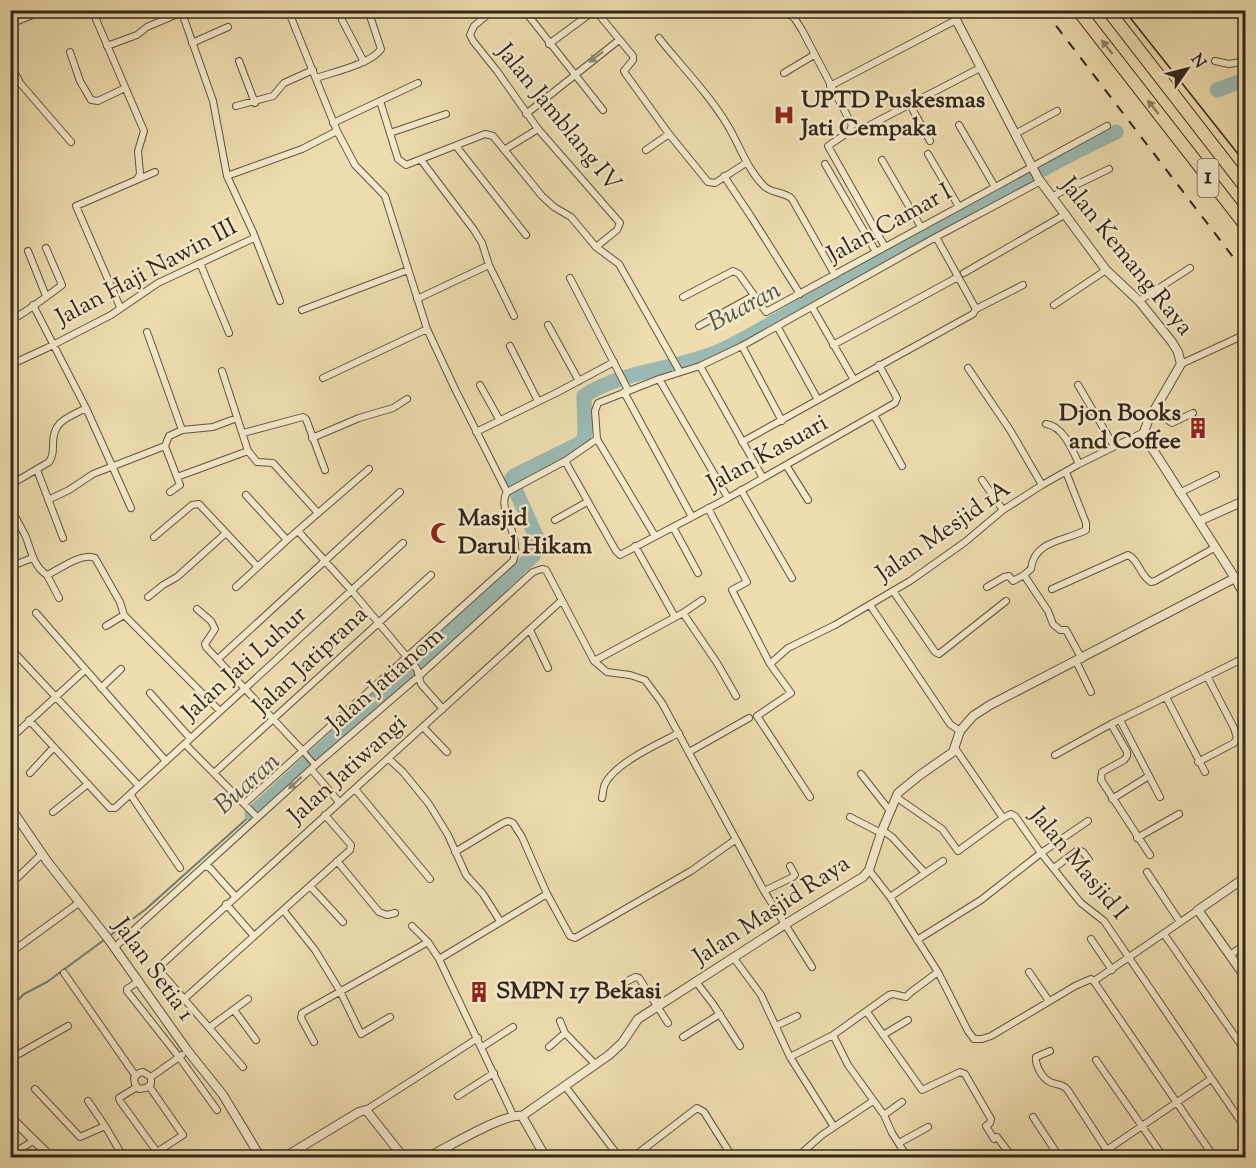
<svg xmlns="http://www.w3.org/2000/svg" width="1256" height="1168" font-family="'Sorts Mill Goudy',serif">
<rect width="100%" height="100%" fill="#eeddaf"/>
<filter id="stains"><feTurbulence type="fractalNoise" baseFrequency=".00333" numOctaves="4"/><feColorMatrix values="0 0 0 0 .2 0 0 0 0 .09 0 0 0 0 .02 0 0 0 .5 -.17"/></filter>
<radialGradient id="worn" r=".72"><stop offset=".6" stop-color="#630" stop-opacity="0"/><stop offset="1" stop-color="#630" stop-opacity=".3"/></radialGradient>
<g fill="none" stroke-linecap="round" stroke-linejoin="round">
<path stroke="#717f76" stroke-width="2" d="M10,1025L16,1002L24,994L47,982L146,909L252,814"/>
<path stroke="#9bbab3" stroke-width="15" d="M1217,90L1246,79
M523,565L533,556L539,543L511,480L514,476L583,442L585,432L584,396C624,369 678,370 722,350C750,337 778,319 805,304C909,247 1009,183 1116,132
M252,814L518,570"/>
<defs>
<path id="pedestrian" d="M302,750L315,765"/>
<path id="minor" d="M92,10L144,131L138,151L140,174L137,179
M181,10L213,101L227,176L253,232L280,301
M288,10L337,131L355,165L385,196L427,329L455,389L507,492
M493,10L474,26L470,35L473,41L497,71L538,129L620,223L617,230L596,247
M524,10L603,110
M595,10L633,56V60L624,71L625,73L669,134L708,182L715,183L746,163
M785,10L795,19L802,30L852,125L850,131L828,146L885,247
M342,20L364,62
M10,24L45,10
M659,38C682,67 709,94 728,126C740,146 747,169 764,186C772,194 784,191 792,199L835,275
M192,43L228,27
M549,44L595,10
M107,46L137,35L147,27L182,12
M70,52L80,81L91,100L98,101L125,88
M239,61L255,103
M1215,61L1229,64L1246,61
M10,63L20,83L71,142
M784,73L814,55
M316,78C334,72 371,64 381,49L368,10
M830,86L956,20
M380,101L398,159L406,165L485,134L493,136L542,196L554,207L571,217L596,247L619,264L680,372
M909,103L930,141
M236,106L273,96L284,83L313,70
M526,114L619,40
M333,123L418,83
M870,125L980,68
M959,125L995,187
M390,133L446,114
M1015,134L1057,111
M456,146L526,235
M504,150L538,129
M646,150L669,134
M928,154L959,207
M421,160L474,230L482,243L489,265L514,316
M882,160L921,227
M825,164L876,252
M227,176L302,149L337,131
M724,176L752,218L800,294
M1053,196L1109,169
M936,237L976,309
M28,251L46,296
M200,263L229,333
M10,273L13,272
M964,273L1066,214
M570,278L628,390
M683,297L733,271L739,274L766,312L1107,126
M417,299L489,265
M1139,301L1190,268
M33,305L86,408L131,508
M1054,305L1106,270
M120,307L76,206L155,172
M812,307L854,380
M302,310L408,270
M10,321C28,311 46,297 62,285L46,248
M548,325L579,381
M699,326L753,296
M777,326L818,400
M147,332L182,430
M833,345L958,277
M510,346L538,401
M742,346L782,421
M1181,364L1246,334
M10,365L47,348L111,315L158,283L254,238
M700,366L763,478
M968,368L1010,430L1042,485
M222,371L248,451L257,462L273,463L318,513
M323,378L427,329
M659,379L728,498
M480,385L499,419
M1078,385L1114,446
M624,392L692,517
M1154,411L1172,423L1193,413
M874,415L902,466
M1046,424C1063,426 1072,449 1079,464
M476,432L558,392L614,362
M243,433L303,417L306,419L325,470
M312,438L359,418L393,408L407,399
M742,442L973,314L976,309L1023,285
M565,461L616,551L620,555L728,498L895,403L897,398L879,365
M786,465L808,500
M37,470L63,538
M177,477L248,451
M982,480L1003,510
M10,485L49,462C53,456 53,451 53,444C53,420 68,418 86,408
M741,490L792,578
M170,492L180,485L165,446L169,436L182,430L213,427L237,418
M507,492L565,461L597,439
M1179,493L1216,475
M246,495L287,540
M48,500L69,490L93,474L165,446
M10,506C15,517 21,527 26,537C31,551 34,567 47,575C60,569 82,552 95,558L120,602L124,615L220,711
M708,508L747,582L732,590L770,664L791,693L757,716L810,797
M555,520L587,502
M673,527L698,573
M298,531L352,591L417,669L421,684L443,709
M655,536L597,439L595,411L598,403L659,379L700,366L742,346L936,237L1041,181
M154,537L192,505L199,504L257,566
M635,546L675,617
M10,567L32,558
M47,575L59,598
M1024,575L1048,611L1053,624L1060,630H1066L1082,659
M1235,578L1246,573
M236,587L287,540L369,469
M987,587L1004,577L1009,576L1013,581L1024,575L1031,569C1034,540 1066,541 1086,530V523L1066,472
M1052,589L1128,555C1139,560 1140,576 1151,582L1155,581L1216,547
M893,591L935,652L939,654L1006,601
M148,597L163,585L177,577L226,533
M870,605L950,724L960,731
M197,609L211,621L215,629L205,644L206,647L302,750
M36,613L165,760
M683,613L717,663L736,696
M106,626L124,615
M530,630L548,668
M11,649L138,785
M218,659L400,492
M594,661L683,613L702,600
M1076,661L1091,692
M770,664L788,648L835,625L910,581L965,542L1003,510L1042,485L1079,464L1144,432
M101,688L121,669
M150,693L190,738
M1166,697L1205,772
M29,720L110,808H115L403,543
M1120,720L1160,797
M1111,724L1127,752V756L1124,760L1102,772L1101,780L1150,855
M423,727L447,752
M11,738L85,670
M185,744L257,817
M955,748L1003,818
M689,752L749,718
M1055,755L1111,724L1246,657
M389,759L403,772L429,804L448,835L466,875L483,894L500,921
M1198,762L1234,743L1237,738L1234,728L1207,676
M311,769L339,802
M30,773L53,748
M214,773L431,575
M861,774L890,811
M355,789L430,879
M130,794L180,868
M896,797L942,829L958,851L1003,818L1011,814L1015,816L1041,853L1081,903L1104,921L1246,1129
M602,798C603,794 603,788 605,784C615,763 658,744 679,733
M1112,799L1149,776
M244,804L513,561C523,537 496,509 507,492
M53,812L88,784
M850,817L881,833
M882,830L892,837L925,873
M1137,838L1179,814
M455,852L503,823L508,821L513,823L522,837L547,894L570,936L575,938L691,871L735,840
M337,861L379,912L387,915L395,913
M204,866L210,868L235,896
M1054,868L1078,850L1083,852L1089,860
M869,870L890,897L938,972L968,1031L974,1039H982L991,1036L1075,986L1091,979L1095,983L1214,1157
M1147,872L1180,922
M17,878L42,854
M310,886L343,922
M764,891L793,877L795,875L790,866
M890,897L943,861
M226,904L254,936
M284,911L315,950L340,991L361,1034L390,1017
M412,926L428,942L439,959L513,1115
M1164,934L1246,1052
M1091,939L1112,970
M917,940L981,900L1041,853L1088,821
M114,948L311,769L419,676L533,572L542,569L546,570L594,661L607,672L630,675L645,680L662,703L764,891L812,967
M10,953L80,902
M1230,955L1246,944
M733,957L761,995L790,1057L834,1127
M439,959L547,894
M1029,972L1049,1001
M64,973L135,1075
M139,981L127,989V991L179,1057L217,1110
M1094,981L1198,910
M624,983L635,977L639,978L668,1023
M697,983L713,1004L740,1046
M184,999L350,850L351,845L325,815
M234,1010L256,1040
M867,1012L922,1090L960,1072L965,1074L991,1119L990,1123L986,1126L994,1139L997,1137L1013,1158
M560,1021L565,1033L596,1065
M776,1026L797,1016
M210,1027L248,999
M833,1035L848,1065L884,1115L892,1133L908,1158
M883,1035L908,1020
M683,1037L720,1014
M314,1042L301,1018L302,1013L428,942
M482,1047L513,1027
M549,1047L565,1033
M1050,1051L1036,1057C1035,1065 1042,1078 1050,1082C1056,1085 1061,1083 1067,1089L1112,1158
M790,1057L833,1035L889,995L893,994L906,997L911,992L938,972
M10,1059L68,1026
M1096,1060L1164,1158
M243,1067L159,970V967L561,601
M151,1077L143,1072L139,1073L134,1078L135,1084L139,1089L146,1088L151,1084V1077L182,1055
M565,1086L620,1158
M137,1087L119,1098L120,1101L157,1152L183,1135L149,1086
M35,1089L80,1137L105,1126L124,1158
M458,1096L494,1073
M88,1101L105,1126
M366,1110L478,1038
M884,1115L902,1102
M1033,1117L1060,1158
M899,1143L928,1127
M10,1155L35,1140
M632,1158L697,1108L704,1112L733,1158
M796,1158L822,1135L873,1101
M1095,1158L1211,1079"/>
<path id="tertiary" d="M951,10L1038,178L1106,270L1139,301L1172,342L1178,352L1181,364L1148,421L1144,432L1150,445L1235,578L1246,598
M1199,521L1246,500
M10,807L47,861L109,940L187,1050L223,1095L261,1158
M1246,877L1198,910L1246,978
M522,1116L546,1158
M10,1117L52,1158
M283,1158L359,1112L366,1110L404,1158
M426,1158C447,1148 503,1113 522,1116L609,1055L622,1043L638,1019L784,925L863,877L869,870L881,833L898,793L920,775L953,752L960,731L973,716L990,705L1235,578"/>
<path id="motorway" d="M1078,10L1246,226
M1108,10L1246,188"/>
</defs>
<use href="#pedestrian" stroke="#60543f" stroke-width="7"/>
<use href="#minor" stroke="#60543f" stroke-width="8"/>
<use href="#tertiary" stroke="#60543f" stroke-width="10"/>
<use href="#motorway" stroke="#31261a" stroke-width="14"/>
<use href="#pedestrian" stroke="#f4e9cb" stroke-width="4.5"/>
<use href="#minor" stroke="#f4e9cb" stroke-width="6"/>
<use href="#tertiary" stroke="#f4e9cb" stroke-width="8"/>
<use href="#motorway" stroke="#eeddaf" stroke-width="12"/>
<path stroke="#31261a" stroke-width="1.5" d="M1124,10L1246,164"/>
<path stroke="#31261a" stroke-width="2" stroke-dasharray="10 10" stroke-linecap="butt" d="M1044,10L1246,274"/>
</g>
<defs><path id="oneway-solid" d="M-6-.8H1V-3.2L6.5 0L1 3.2V.8H-6Z" transform="scale(1.5)"/></defs>
<g fill="#908264">
<use href="#oneway-solid" transform="translate(1107 47) rotate(-128)"/>
<use href="#oneway-solid" transform="translate(1153 107) rotate(-128)"/>
</g>
<g fill="#928872">
<use href="#oneway-solid" transform="translate(596 57) rotate(143)"/>
<use href="#oneway-solid" transform="translate(295 783) rotate(138)"/>
</g>
<defs>
<symbol id="hospital-bare" viewBox="-9 -9 18 18"><path d="M-5-5h3v3.5h4V-5h3V5h-3V1.5h-4V5h-3Z" fill="#8f2418" stroke="#f4e9cb" stroke-width="2.5" paint-order="stroke"/></symbol>
<symbol id="building-bare" viewBox="-9 -9 18 18"><path d="M-4-6H4V6H1V3H-1V6H-4ZM-2.5-4.3h1.7v1.8h-1.7ZM.8-4.3h1.7v1.8H.8ZM-2.5-1h1.7V.8h-1.7ZM.8-1h1.7V.8H.8Z" fill="#8f2418" stroke="#f4e9cb" stroke-width="2.5" paint-order="stroke"/></symbol>
<symbol id="mosque-bare" viewBox="-9 -9 18 18"><path d="M3.5-4.9A6 6 0 1 0 3.5 4.9A5 5 0 1 1 3.5-4.9Z" fill="#8f2418" stroke="#f4e9cb" stroke-width="2.5" paint-order="stroke"/></symbol>
</defs>
<g fill-rule="evenodd">
<use href="#hospital-bare" x="769" y="100" width="30" height="30"/>
<use href="#building-bare" x="1183" y="413" width="30" height="30"/>
<use href="#mosque-bare" x="426" y="518" width="30" height="30"/>
<use href="#building-bare" x="464" y="977" width="30" height="30"/>
</g>
<g text-anchor="middle" dominant-baseline="central" stroke-width="5" stroke-linejoin="round" paint-order="stroke">
<rect fill="#f4e9cb" stroke="#6c604f" stroke-width="1.5" x="1197.5" y="159" width="21" height="38" rx="4.5"/>
<g font-size="22" font-weight="bold" fill="#31261a">
<text x="1208" y="178">1</text>
</g>
<g font-size="24" font-weight="bold" fill="#31261a" stroke="#f4e9cb" text-anchor="start">
<text x="801" y="101">UPTD Puskesmas<tspan x="801" dy="28">Jati Cempaka</tspan></text>
<text x="1181" y="414" text-anchor="end">Djon Books<tspan x="1181" dy="28">and Coffee</tspan></text>
<text x="458" y="519">Masjid<tspan x="458" dy="28">Darul Hikam</tspan></text>
<text x="496" y="992">SMPN 17 Bekasi</text>
</g>
<g font-size="24" fill="#31261a" stroke="#f4e9cb">
<text transform="translate(558 118) rotate(51)">Jalan Jamblang IV</text>
<text transform="translate(890 224) rotate(-29)">Jalan Camar I</text>
<text transform="translate(1126 257) rotate(51)">Jalan Kemang Raya</text>
<text transform="translate(147 273) rotate(-28)">Jalan Haji Nawin III</text>
<text transform="translate(768 454) rotate(-29)">Jalan Kasuari</text>
<text transform="translate(944 532) rotate(-35)">Jalan Mesjid 1A</text>
<text transform="translate(311 661) rotate(-43)">Jalan Jatiprana</text>
<text transform="translate(245 664) rotate(-42)">Jalan Jati Luhur</text>
<text transform="translate(386 680) rotate(-41)">Jalan Jatianom</text>
<text transform="translate(348 770) rotate(-42)">Jalan Jatiwangi</text>
<text transform="translate(1078 864) rotate(50)">Jalan Masjid I</text>
<text transform="translate(772 911) rotate(-33)">Jalan Masjid Raya</text>
<text transform="translate(153 970) rotate(54)">Jalan Setia 1</text>
</g>
<g font-size="26" font-style="italic" fill="#515248" stroke="#f4e9cb">
<text transform="translate(745 307) rotate(-28)">Buaran</text>
<text transform="translate(248 784) rotate(-42)">Buaran</text>
</g>
</g>
<rect width="1256" height="1168" fill="none" stroke="#eeddaf" stroke-width="36"/>
<rect x="12" y="12" width="1232" height="1144" fill="none" stroke="#31261a" stroke-width="3"/>
<rect x="18" y="18" width="1220" height="1132" fill="none" stroke="#31261a" stroke-width="1.5"/>
<g transform="translate(1187 69) rotate(55)" stroke="#f4e9cb" stroke-width="4.5" paint-order="stroke">
<path d="M0-4.5L10 22L0 15L-10 22Z" fill="#31261a"/>
<text y="-9" font-size="16" font-weight="bold" text-anchor="middle" fill="#31261a">N</text>
</g>
<rect width="100%" height="100%" filter="url(#stains)"/>
<rect width="100%" height="100%" fill="url(#worn)"/>
</svg>
